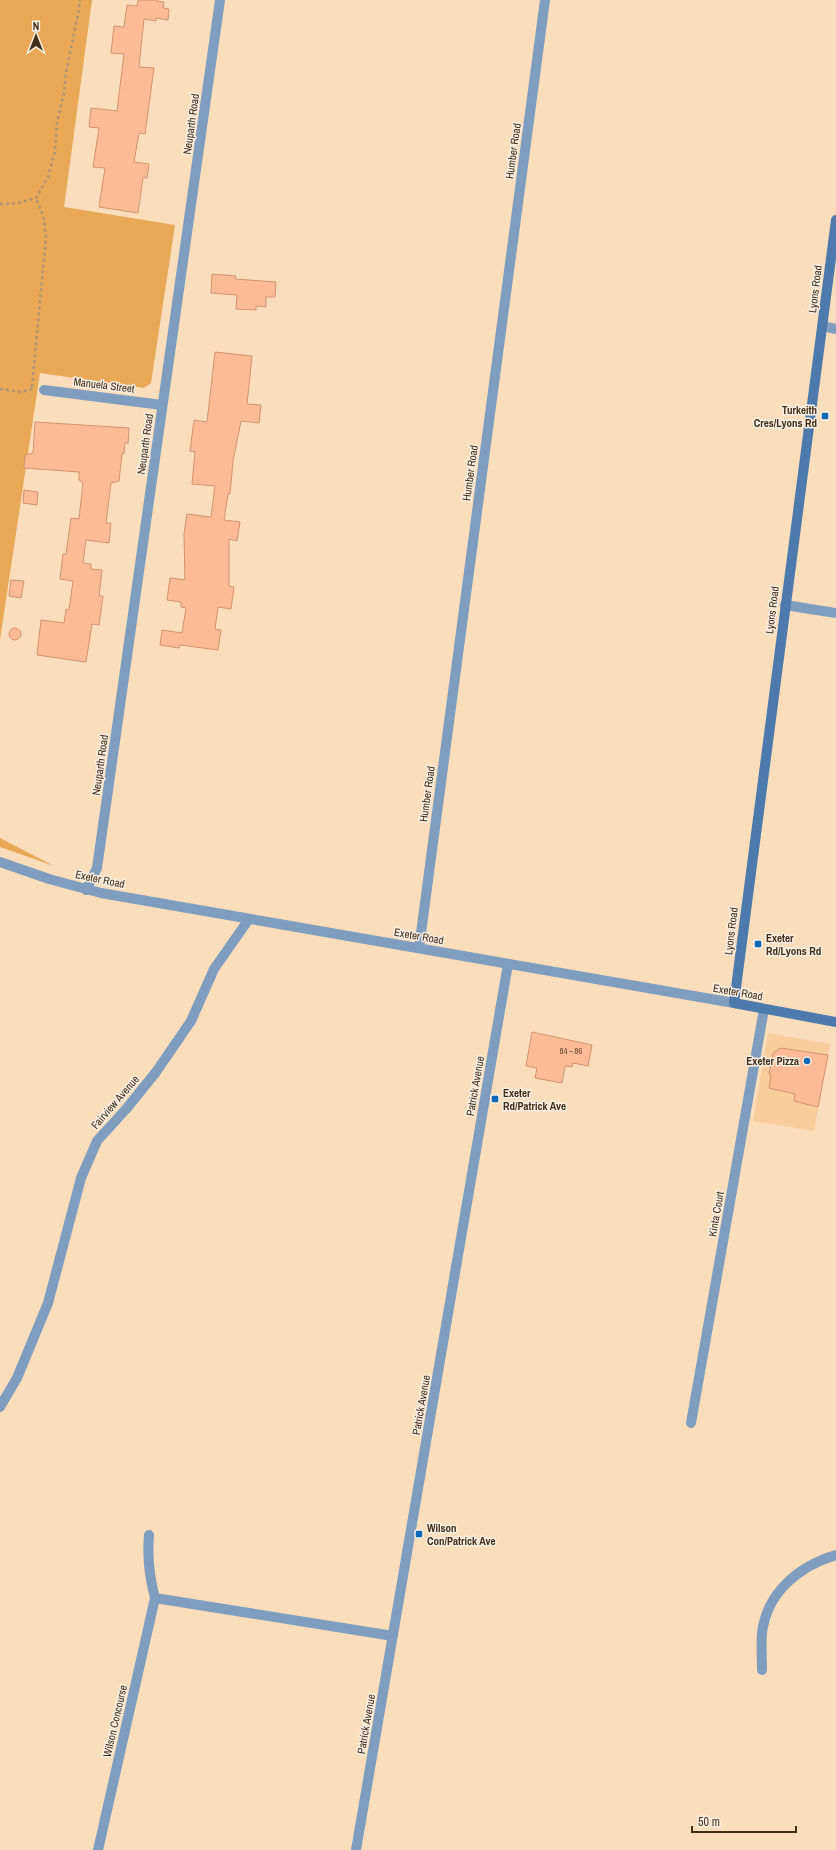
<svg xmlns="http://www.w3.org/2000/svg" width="836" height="1850" font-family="'Archivo Narrow',sans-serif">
<rect width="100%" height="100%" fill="#faddbb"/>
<path fill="#f8cd9b" d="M768,1033L830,1044L814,1131L753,1121Z"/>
<path fill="#e8a856" d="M0,0H92L64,207L175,225L151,383L144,388L40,373L0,640Z
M0,838L54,866L0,847Z"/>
<path fill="#fcbb94" stroke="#d1936e" d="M138,0H157V1L164,2L163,8L169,9L168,20L156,18V21L144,19L139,67L154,68L145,134L139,133L134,162L149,164L147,178H143L138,213L99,207L105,168L93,167L99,128L89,127L91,108L117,111L124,54L111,53L114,26L124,27L127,5L137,6Z
M212,274L236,276L235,279L276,282L275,297H266V307L256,306V310L236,309L237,295L211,293Z
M215,352L252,356L247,404L261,405L259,423L241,421L233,461L230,494H228L224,520L240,522L237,541L229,539V586L234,587L231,609L218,607L215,629L221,630L218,650L180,645L179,648L160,645L162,630L182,633L186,608L181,607V602L167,600L170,578L185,580L184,534L187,514L211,517L215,486L192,484L195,452L190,451L194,420L207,422Z
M35,422L129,428L128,444L125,442L124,454H122L119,481L111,483L106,523H111L109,543L86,540L83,563L91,564V569L102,570L99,596H103L99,625L92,624L86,662L37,655L41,620L64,623L66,609L69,610L73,581L60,579L63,554H66L71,518L79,519L83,483L79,480V472L24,468L25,455L33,453Z
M24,490L38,492L37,505L23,503Z
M11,580L24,581L21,598L9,596Z
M9 634a6 6 0 1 1 12 0a6 6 0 1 1-12 0Z
M532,1032L592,1045L588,1066L573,1063L572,1067L565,1066L562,1083L535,1078L537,1068L526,1066Z
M780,1048L828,1055L818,1107L794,1101L795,1094L769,1088L771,1074H769L773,1053Z"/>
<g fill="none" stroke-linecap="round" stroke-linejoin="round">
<path stroke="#ad9577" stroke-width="2.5" stroke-dasharray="3 3" stroke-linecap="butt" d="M0,204L18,203L36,198L48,177L55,151L57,122L64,93L66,73L78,14L80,0
M32,387L46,238L44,219L36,198
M0,389L21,392L33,389"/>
<path stroke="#7e9dbf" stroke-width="10" d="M822,326L836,329
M44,390L162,405
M785,605L836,613
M0,862L49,879L101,893L734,1003
M86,890L97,868L220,0
M419,948L545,0
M0,1407L17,1378L48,1303L81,1178L97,1141L127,1108L156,1072L191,1021L214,969L249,919
M691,1423L764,1009
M155,1598L393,1636
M762,1670C762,1658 761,1645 762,1633C767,1592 799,1566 836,1555
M98,1850L155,1598C149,1576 147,1558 149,1535
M356,1850L508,964"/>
<path stroke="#4c7aac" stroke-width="10" d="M836,220L734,1003L836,1022"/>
</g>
<g fill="#0d67b4" stroke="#f8eee3" stroke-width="1.5">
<rect x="821" y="412" width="8" height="8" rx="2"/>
<rect x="754" y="940" width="8" height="8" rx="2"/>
<circle cx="807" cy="1061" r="4"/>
<rect x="491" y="1095" width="8" height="8" rx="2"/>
<rect x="415" y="1530" width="8" height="8" rx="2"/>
</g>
<g text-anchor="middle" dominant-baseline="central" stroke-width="3" stroke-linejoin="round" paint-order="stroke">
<g font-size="9" fill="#6f5036">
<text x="571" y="1051">84 - 86</text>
</g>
<g font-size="11" fill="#402d16" stroke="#f8eee3">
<text transform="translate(191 124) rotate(-82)">Neuparth Road</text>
<text transform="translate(513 151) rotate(-82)">Humber Road</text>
<text transform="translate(815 289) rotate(-83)">Lyons Road</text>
<text transform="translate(104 385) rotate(7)">Manuela Street</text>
<text transform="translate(145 444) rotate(-82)">Neuparth Road</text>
<text transform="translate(470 473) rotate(-82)">Humber Road</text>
<text transform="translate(772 610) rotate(-83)">Lyons Road</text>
<text transform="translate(100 765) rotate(-82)">Neuparth Road</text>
<text transform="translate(427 794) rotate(-82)">Humber Road</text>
<text transform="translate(100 879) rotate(12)">Exeter Road</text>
<text transform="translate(731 931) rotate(-83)">Lyons Road</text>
<text transform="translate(419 936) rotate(10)">Exeter Road</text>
<text transform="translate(738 992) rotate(10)">Exeter Road</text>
<text transform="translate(475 1086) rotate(-80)">Patrick Avenue</text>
<text transform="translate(115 1102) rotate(-49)">Fairview Avenue</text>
<text transform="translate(716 1214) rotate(-80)">Kinta Court</text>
<text transform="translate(421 1405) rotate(-80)">Patrick Avenue</text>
<text transform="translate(115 1721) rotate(-77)">Wilson Concourse</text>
<text transform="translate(366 1724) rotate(-80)">Patrick Avenue</text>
</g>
<g font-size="11" font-weight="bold" fill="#402d16" stroke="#f8eee3" text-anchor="start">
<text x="817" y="410" text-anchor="end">Turkeith<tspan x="817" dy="13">Cres/Lyons Rd</tspan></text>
<text x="766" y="938">Exeter<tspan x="766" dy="13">Rd/Lyons Rd</tspan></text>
<text x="799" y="1061" text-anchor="end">Exeter Pizza</text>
<text x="503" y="1093">Exeter<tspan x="503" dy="13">Rd/Patrick Ave</tspan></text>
<text x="427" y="1528">Wilson<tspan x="427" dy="13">Con/Patrick Ave</tspan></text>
</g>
</g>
<g transform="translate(36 36)" stroke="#f8eee3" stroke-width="3" paint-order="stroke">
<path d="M0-3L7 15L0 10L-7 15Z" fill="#402d16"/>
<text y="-6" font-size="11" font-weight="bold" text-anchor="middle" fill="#402d16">N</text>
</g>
<path d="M692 1826v6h104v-6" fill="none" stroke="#402d16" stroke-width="2"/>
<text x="698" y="1826" font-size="12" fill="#402d16" stroke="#f8eee3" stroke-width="3" paint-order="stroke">50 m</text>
</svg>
